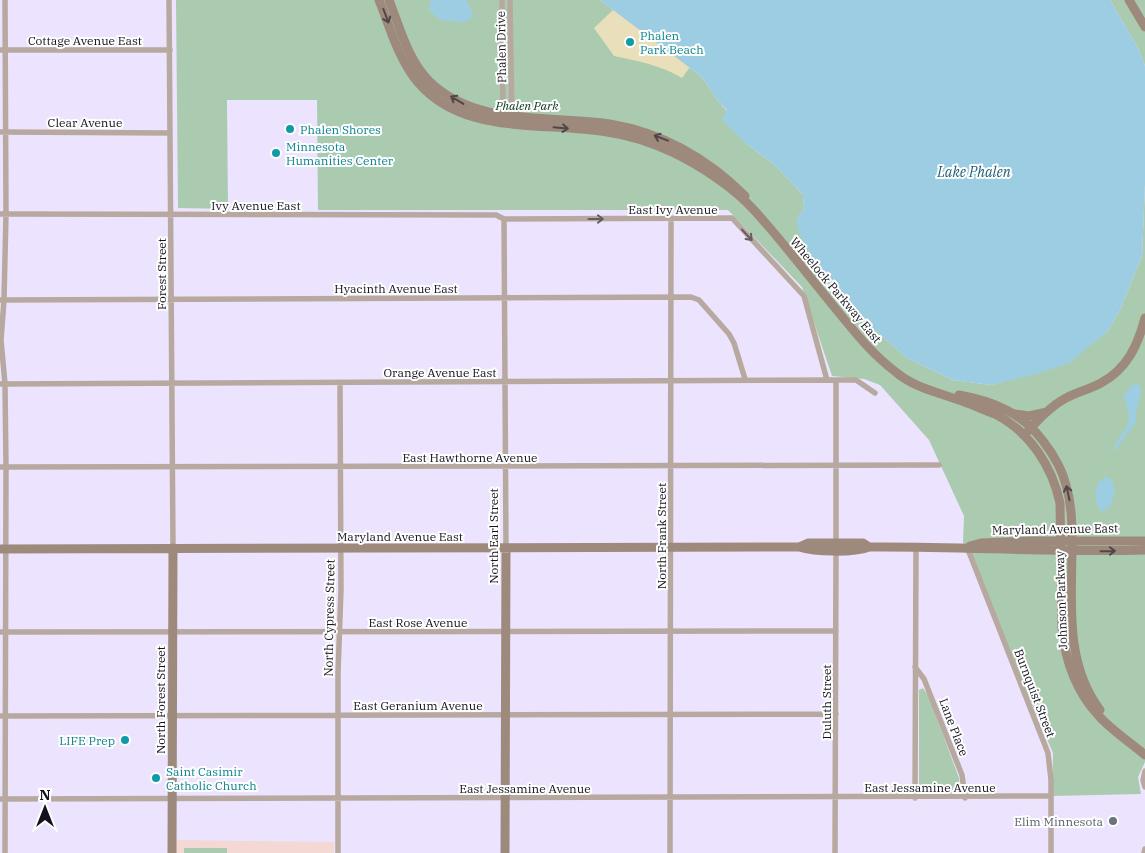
<svg xmlns="http://www.w3.org/2000/svg" width="1145" height="853" font-family="'IBM Plex Serif',serif">
<rect width="100%" height="100%" fill="#ece4fe"/>
<path fill="#f3d8d4" d="M172,840L334,842V853H172Z"/>
<path fill="#abcbb1" d="M176,0H600L702,77L718,101L727,111L748,145L775,165L803,195L804,208L797,220L809,251L835,290L866,322L907,358L953,380L992,385L1009,380L1088,346L1108,331L1119,312L1142,256L1145,184V762L1138,777L1141,794L1052,796L1053,753L963,542L964,516L929,440L880,385L864,379L832,376L802,287L728,210H318L317,100H227L228,209L178,208Z
M1110,0H1145V66L1139,50Z
M923,688L929,697L959,778L960,793H919V690Z
M184,848H227V853H184Z"/>
<path fill="#e9dfba" d="M613,10L690,67L682,78C661,65 637,61 614,56L594,28Z"/>
<path fill="#9dcde2" d="M432,0H466C477,16 473,25 453,21C450,20 445,21 441,20C437,18 432,13 429,10L430,2Z
M600,0H1110L1139,50L1145,66V184L1142,256L1119,312L1108,331L1069,363L1036,374L992,385L953,380L907,358L866,322L835,290L809,251L799,233L797,220L804,208L803,195L775,165L748,145L722,120L727,110L718,101L702,77Z
M1137,384L1141,388C1141,400 1134,410 1136,422L1113,453C1115,438 1127,432 1129,420C1130,412 1125,404 1124,396L1131,386Z
M1105,477L1110,478C1117,490 1114,495 1110,507L1101,512C1094,500 1092,486 1105,477Z"/>
<g fill="none" stroke-linecap="round" stroke-linejoin="round">
<path stroke="#b7a9a0" stroke-width="5.5" d="M5,0L6,214L4,300L1,340L5,384L6,467L5,853
M169,0L173,548
M502,0L503,118
M510,0L512,118
M0,50H170
M0,132L170,133
M0,214L496,215L504,219L732,218L804,296L827,380
M504,219L506,548
M0,300L691,297L699,300L729,334L734,343L745,379
M0,384L836,380H856L875,393
M0,467L939,465
M836,543V380
M967,547L1048,753L1051,780V853
M0,632L836,631
M915,667L924,679L962,775L965,798
M0,716L836,714
M1145,771L1143,780L1145,787
M915,798L916,547
M0,799L1051,796
M338,853V673L341,589L340,383
M670,853L671,219
M835,853L836,550
M1144,853L1145,849"/>
<path stroke="#9e8a7d" stroke-width="9" d="M379,0C389,25 397,54 413,76C457,137 541,121 607,132C629,135 653,143 674,153C701,166 734,188 754,210C784,243 811,279 840,314C858,336 873,355 897,373C915,388 940,393 962,401C973,405 984,410 995,414C1030,432 1052,466 1060,503L1062,628C1065,659 1076,691 1098,715C1111,730 1130,742 1145,755
M389,0C400,28 408,60 429,81C475,127 551,115 610,124C663,133 708,159 745,196
M1129,0L1145,27
M959,395C993,401 1022,413 1043,441C1053,454 1062,469 1066,485C1072,505 1072,525 1072,545C1072,601 1064,662 1100,710
M1015,414L1029,416L1047,412
M1028,431C1039,419 1051,406 1066,398C1077,392 1090,389 1101,383C1127,369 1138,345 1145,318
M970,546L981,543L1033,541H1145
M799,547L808,543H863L869,547
M0,549L799,547C815,552 853,553 869,547C961,546 1053,553 1145,550
M172,853L173,548
M505,853L506,548"/>
</g>
<defs><path id="oneway-shaft" d="M-6 0H5M1.5-3L5.5 0L1.5 3" fill="none" stroke-width="1.6" stroke-linecap="round" stroke-linejoin="round" transform="scale(1.25)"/></defs>
<g stroke="#524748">
<use href="#oneway-shaft" transform="translate(386 16) rotate(69)"/>
<use href="#oneway-shaft" transform="translate(457 100) rotate(-149)"/>
<use href="#oneway-shaft" transform="translate(561 128) rotate(5)"/>
<use href="#oneway-shaft" transform="translate(661 138) rotate(-159)"/>
<use href="#oneway-shaft" transform="translate(1068 493) rotate(-102)"/>
<use href="#oneway-shaft" transform="translate(1108 551) rotate(-1)"/>
</g>
<g stroke="#665d5e">
<use href="#oneway-shaft" transform="translate(596 219)"/>
<use href="#oneway-shaft" transform="translate(747 235) rotate(47)"/>
</g>
<g fill="#0f9aa8" stroke="#fff" stroke-width="2">
<circle cx="630" cy="42" r="5"/>
<circle cx="290" cy="129" r="5"/>
<circle cx="276" cy="153" r="5"/>
<circle cx="125" cy="740" r="5"/>
<circle cx="156" cy="778" r="5"/>
</g>
<circle fill="#6b7280" stroke="#fff" stroke-width="2" cx="1113" cy="821" r="5"/>
<g text-anchor="middle" dominant-baseline="central" stroke-width="4" stroke-linejoin="round" paint-order="stroke">
<g font-size="12" fill="#0d838f" stroke="#fff" text-anchor="start">
<text x="640" y="35">Phalen<tspan x="640" dy="14">Park Beach</tspan></text>
<text x="300" y="129">Phalen Shores</text>
<text x="286" y="146">Minnesota<tspan x="286" dy="14">Humanities Center</tspan></text>
<text x="115" y="740" text-anchor="end">LIFE Prep</text>
<text x="166" y="771">Saint Casimir<tspan x="166" dy="14">Catholic Church</tspan></text>
</g>
<g font-size="12" fill="#14111c" stroke="#fff">
<text x="85" y="40">Cottage Avenue East</text>
<text transform="translate(501 47) rotate(-91)">Phalen Drive</text>
<text x="85" y="122">Clear Avenue</text>
<text x="256" y="205">Ivy Avenue East</text>
<text x="673" y="209">East Ivy Avenue</text>
<text transform="translate(161 274) rotate(-90)">Forest Street</text>
<text x="396" y="288">Hyacinth Avenue East</text>
<text transform="translate(836 290) rotate(50)">Wheelock Parkway East</text>
<text x="440" y="372">Orange Avenue East</text>
<text x="470" y="457">East Hawthorne Avenue</text>
<text transform="translate(1055 529) rotate(-1)">Maryland Avenue East</text>
<text x="400" y="536">Maryland Avenue East</text>
<text transform="translate(493 536) rotate(-90)">North Earl Street</text>
<text transform="translate(661 536) rotate(-90)">North Frank Street</text>
<text transform="translate(1061 600) rotate(-92)">Johnson Parkway</text>
<text transform="translate(329 618) rotate(-89)">North Cypress Street</text>
<text x="418" y="622">East Rose Avenue</text>
<text transform="translate(1035 693) rotate(69)">Burnquist Street</text>
<text transform="translate(160 700) rotate(-90)">North Forest Street</text>
<text transform="translate(826 702) rotate(-90)">Duluth Street</text>
<text x="418" y="705">East Geranium Avenue</text>
<text transform="translate(954 727) rotate(69)">Lane Place</text>
<text x="930" y="787">East Jessamine Avenue</text>
<text x="525" y="788">East Jessamine Avenue</text>
</g>
<g font-size="12" font-style="italic" fill="#053316" stroke="#fff">
<text x="527" y="105">Phalen Park</text>
</g>
<g font-size="12" fill="#5b616d" stroke="#fff" text-anchor="end">
<text x="1103" y="821">Elim Minnesota</text>
</g>
<g font-size="14" font-style="italic" fill="#215d74" stroke="#fff">
<text x="974" y="172">Lake Phalen</text>
</g>
</g>
<g transform="translate(45 808)" stroke="#ffffff" stroke-width="4" paint-order="stroke">
<path d="M0-4L9 19L0 12L-9 19Z" fill="#14111c"/>
<text y="-8" font-size="14" font-weight="bold" text-anchor="middle" fill="#14111c">N</text>
</g>
</svg>
